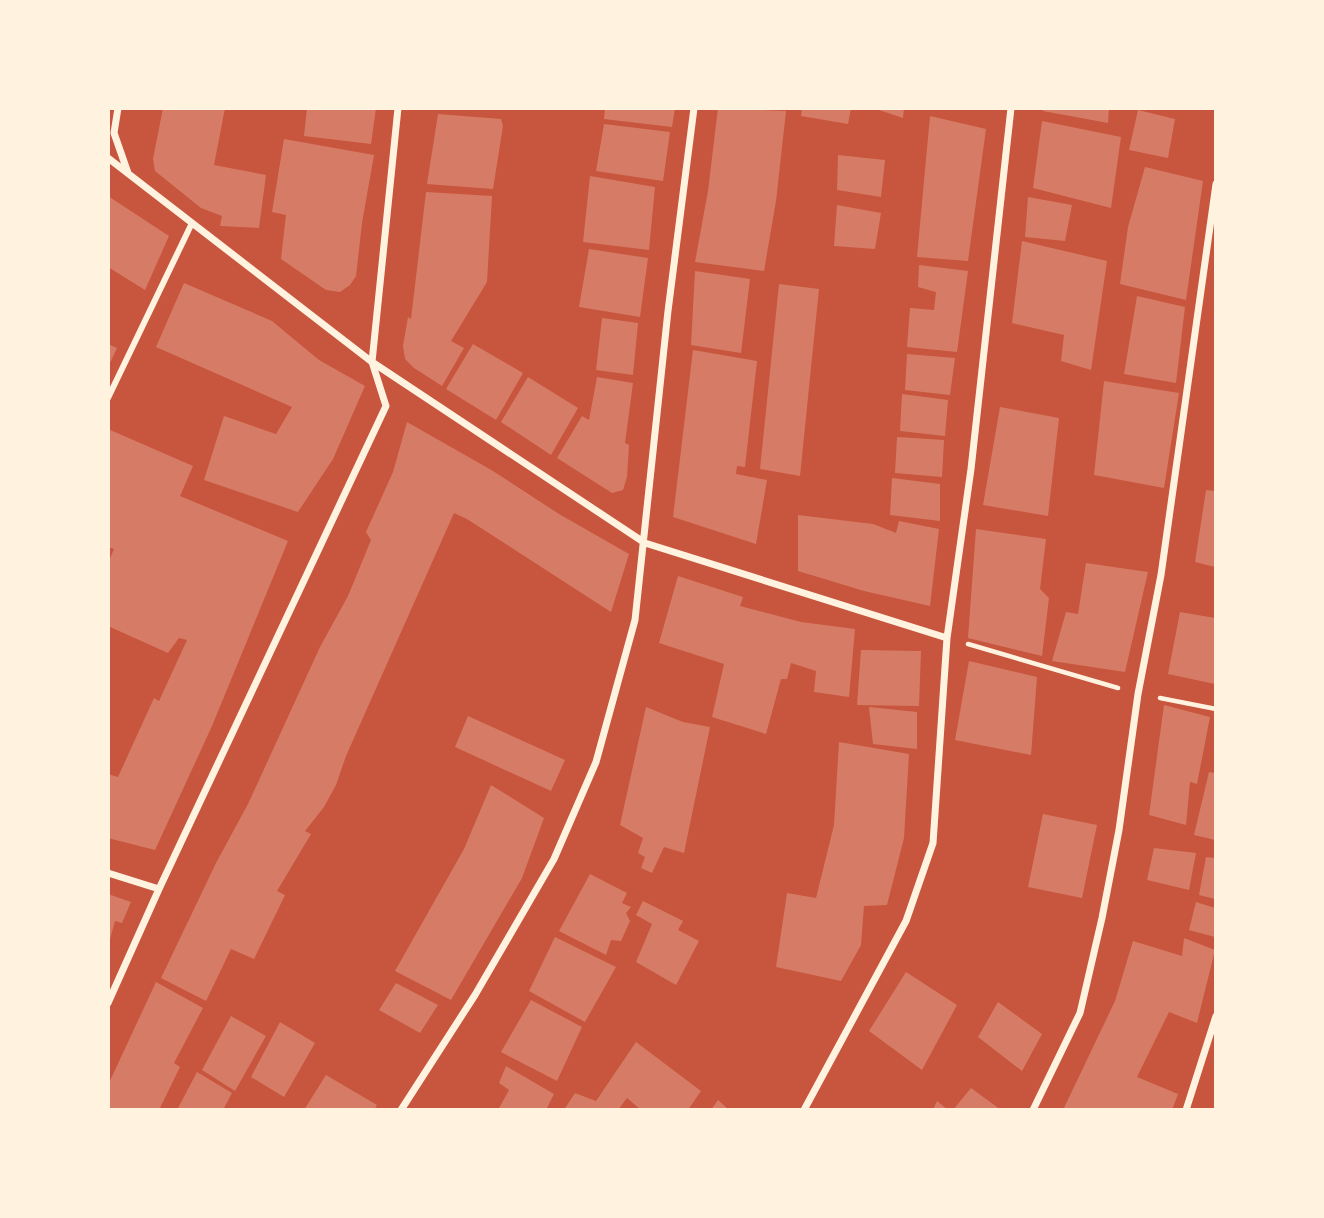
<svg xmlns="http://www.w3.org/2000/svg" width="1324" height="1218" font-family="'Titillium Web',sans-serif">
<rect width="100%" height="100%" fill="#c8553d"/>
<path fill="#d67c66" d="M163,108H225L214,165L266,175L259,228L220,226L222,216L201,208L155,171L153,159Z
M307,108H376L371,144L304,136Z
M605,108H675L672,127L604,119Z
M718,108L786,111L776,201L764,271L695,262L708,191Z
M802,108H851L848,124L801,116Z
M873,108H904L903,118Z
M1043,108H1109L1108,123L1043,111Z
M1138,110L1175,119L1168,158L1129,150Z
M438,114L501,119L503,126L493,189L427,184Z
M930,116L986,129L968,261L917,257Z
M1042,121L1121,137L1111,208L1033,188Z
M604,124L670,132L663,181L596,171Z
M284,139L374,155L362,223L356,276L350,285L340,292L326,290L281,259L286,215L272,212Z
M838,155L885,160L881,197L837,190Z
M1145,167L1203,181L1186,300L1120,284L1128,227Z
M590,176L655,187L649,250L583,242Z
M426,192L492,196L487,282L451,341L464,348L442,386L414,368L405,359L403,346L408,317L411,319Z
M108,196L169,236L145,290L108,267Z
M1028,197L1072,205L1065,241L1025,237Z
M837,205L881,213L875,249L834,246Z
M1022,241L1107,261L1091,370L1061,361L1064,335L1012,323Z
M589,249L648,258L640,317L579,307Z
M919,265L968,271L957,352L907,347L910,308L934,310L936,292L918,287Z
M695,271L750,279L741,353L691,345Z
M184,283L272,321L319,360L365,386L333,459L298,512L204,480L224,416L276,434L292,407L156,347Z
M779,284L819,289L800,476L760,469Z
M1137,296L1185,307L1176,383L1124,374Z
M602,318L638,323L633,375L596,370Z
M108,344L117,348L108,367Z
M473,344L523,373L496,420L446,389Z
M693,350L757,361L745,467L737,466L736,474L767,480L756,544L673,517Z
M907,354L955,358L950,395L905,390Z
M528,377L578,408L551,455L501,422Z
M597,377L633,383L625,443L629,445L627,477L623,490L612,493L557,458L582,416L589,420Z
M1104,381L1179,393L1164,488L1094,475Z
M902,394L948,400L945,436L900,431Z
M1000,407L1059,418L1048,516L983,505Z
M407,422L493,471L559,514L629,554L611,612L467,519L454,513L346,756L336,785L324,807L305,831L311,834L277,891L285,895L254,959L231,949L206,1001L161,978L216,863L248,804L320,647L348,596L371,540L366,532L393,472Z
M108,429L193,466L180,496L288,541L212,726L155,850L108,838V774L118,777L154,698L159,701L187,640L179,638L168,653L108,626V563L114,549L108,547Z
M897,437L944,440L942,477L895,473Z
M892,478L940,484V521L890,515Z
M1206,490L1215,491V567L1195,562Z
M798,515L873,524L896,533L899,521L939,529L930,606L864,591L798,571Z
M976,529L1046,539L1040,589L1049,598L1042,656L968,638Z
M1086,563L1148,572L1125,672L1052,661L1066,612L1078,614Z
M678,576L743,597L740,606L801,622L855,629L849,697L814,692L816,671L791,663L787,679H781L766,734L712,717L724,664L659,643Z
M1180,612L1215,618V684L1168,674Z
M861,650L921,651L919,706L857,705Z
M969,661L1037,677L1031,755L955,740Z
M1164,705L1210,717L1197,784L1190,782L1186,825L1149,815Z
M646,707L683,722L710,727L684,853L664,847L652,873L641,868L645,857L638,853L643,838L620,825Z
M869,707L917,712V749L873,744Z
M468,716L565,760L551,791L455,747Z
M839,742L909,754L904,838L887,905L864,906L861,945L841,981L776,967L787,893L816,898L834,825Z
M1209,772L1215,773V840L1194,835Z
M491,785L544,818L522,878L451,1000L395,971L464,849Z
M1043,814L1097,825L1082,898L1028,887Z
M1154,848L1196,853L1189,890L1147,880Z
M1206,857L1215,858V899L1199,895Z
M590,874L627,893L622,903L631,907L626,913L630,921L621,941L611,940L606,955L559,931Z
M108,894L131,902L122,923L115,921L109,943Z
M643,901L683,921L678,930L699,941L676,985L636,962L652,924L636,915Z
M1196,902L1215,908V937L1189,930Z
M555,937L616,967L585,1022L529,991Z
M1184,938L1215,950L1197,1023L1169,1012L1137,1077L1178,1094L1172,1110H1063L1115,1001L1133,941L1182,956Z
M906,972L957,1005L922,1070L869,1031Z
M156,982L203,1008L174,1063L180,1067L159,1110H108V1085Z
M396,983L438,1005L420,1033L379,1010Z
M531,1000L582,1027L557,1081L501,1052Z
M998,1002L1042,1034L1022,1071L978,1037Z
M231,1016L266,1036L235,1091L202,1070Z
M280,1022L315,1043L284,1097L251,1077Z
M636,1042L701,1091L688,1110H641L627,1098L618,1110H564L575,1093L596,1101Z
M506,1066L554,1094L546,1110H498L509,1090L499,1083Z
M197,1072L232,1093L223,1110H177Z
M326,1075L377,1105L374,1110H304Z
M971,1088L1001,1110H953Z
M718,1100L729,1110H711Z
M937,1101L948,1110H933Z"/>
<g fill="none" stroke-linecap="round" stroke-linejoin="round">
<path stroke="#fff3e0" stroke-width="4.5" d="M968,644L1118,688
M1160,698L1216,709"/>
<path stroke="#fff3e0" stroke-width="6" d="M108,398L192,223"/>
<path stroke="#fff3e0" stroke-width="7" d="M118,108L114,133L128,173
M108,158L372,362L645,543L947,638
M108,873L159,889
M108,1003L159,889L386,406L372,362L398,108
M401,1110L475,995L554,859L596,762L635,620L668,311L694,108
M804,1110L906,921L933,843L947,638L971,469L1011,108
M1033,1110L1080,1013L1102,918L1119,830L1138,694L1161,575L1216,184
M1186,1110L1216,1016"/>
</g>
<rect width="1324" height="1218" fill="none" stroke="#fff3e0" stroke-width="220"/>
</svg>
